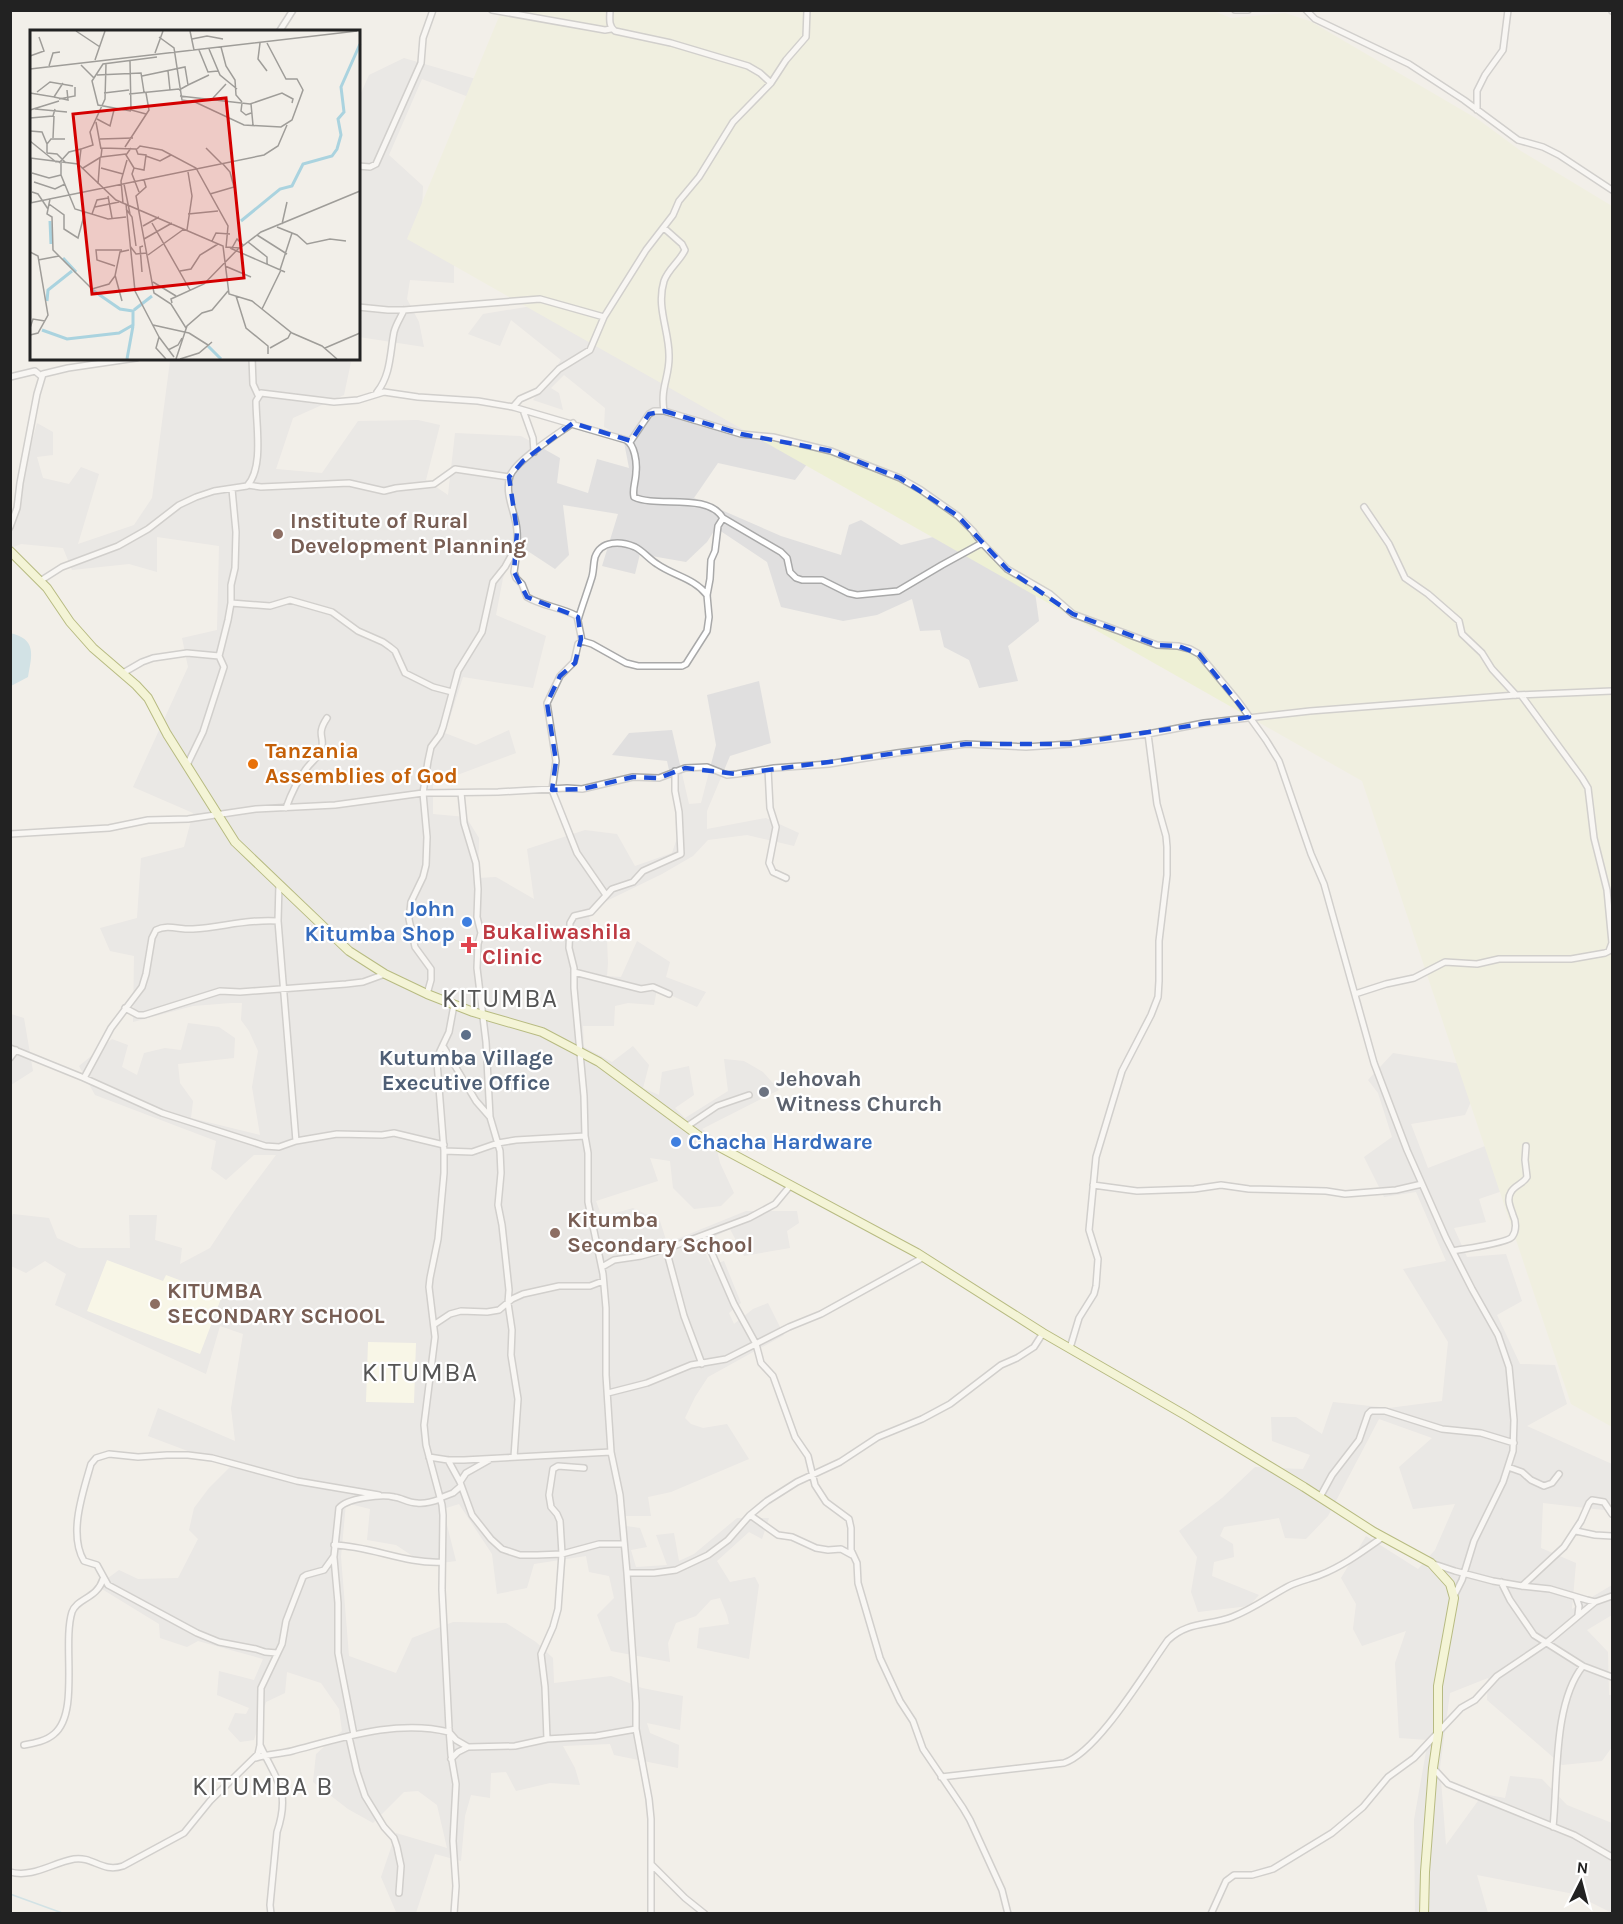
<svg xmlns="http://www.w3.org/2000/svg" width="1623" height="1924" font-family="Karla,sans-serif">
<rect width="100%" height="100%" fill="#f2efe9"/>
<path fill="#e0dfdf" d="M404,58L534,96L520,117L422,79L389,155L423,186L421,234L454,257V283L410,280L407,299L419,322L424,347L359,337L358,328L362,319L358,318V100L369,75Z
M538,305L830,434L795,480L718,463L694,498L781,536L841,555L849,525L861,520L901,545L997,521L1032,570L1039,621L1008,646L1018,681L979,688L969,660L944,647L940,630L920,631L912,599L877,615L843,621L781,607L767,562L716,528L707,542L686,562L640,554L635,574L602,566L618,514L563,505L569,555L555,569L517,544L503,578L496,615L546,636L533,688L463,677L445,733L476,745L509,730L516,753L433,784V814L466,817L479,838L478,878L496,877L534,899L527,849L585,830L617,834L635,866L672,853L681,826L667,761L612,755L629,733L672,730L689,804L701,803L716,745L707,695L759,681L771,743L730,756L707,811V829L766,818L799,833L794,846L747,835L708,840L693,856L662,874L588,910L591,927L607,940L608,963L607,976L621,977L637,941L670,962L666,977L706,992L697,1007L657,989L654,1005L628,1003L615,1006L614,1026H583L584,1047L612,1062L633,1046L649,1065L643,1088L659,1095L662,1072L689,1066L694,1095L675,1108L685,1118L728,1091L724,1059L744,1061L763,1072L779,1090L702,1129L714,1137L720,1163L734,1193L721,1206L694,1209L673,1188L670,1161L650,1158L658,1181L596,1201L602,1217L633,1208L660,1221L667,1243L746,1211H797L799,1223L787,1231L790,1248L744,1256L730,1229L701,1243L711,1265L724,1261L741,1303L729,1313L734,1324L753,1309L768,1303L784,1335L708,1377L695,1397L685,1418L691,1424L703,1428L727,1424L749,1459L671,1492L648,1497L651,1516H623L626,1526L640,1528L647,1547L631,1550L636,1567L667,1565L656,1535L674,1533L679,1561L694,1554L737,1518H769L762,1539L749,1532L717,1561L730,1582L755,1577L759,1585L749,1659L697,1648L699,1628L729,1624L727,1615L720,1598L711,1600L696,1616L676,1623L668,1643L670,1662L611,1651L597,1615L614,1598L609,1576L589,1572L586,1556L534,1564L527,1588L497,1594L492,1554L459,1504L443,1509L456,1561L426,1565L396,1545L367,1540L370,1509L346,1503L341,1557L349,1656L396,1673L412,1638L453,1622L506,1623L536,1642L553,1658L554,1683L611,1676L642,1688L683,1696L680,1730L647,1723L650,1733L679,1745L678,1768L614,1755L610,1744L563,1746L575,1768L580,1785L550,1783L516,1791L506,1772L491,1773L490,1798L471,1795L465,1816L461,1861L435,1854L416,1913H394L396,1912L381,1877L396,1833L447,1848L437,1805L418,1791L404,1792L373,1823L348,1809L313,1782L316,1754L342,1731L339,1709L321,1683L287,1672L285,1693L266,1702L254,1740L240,1742L228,1729L235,1713L246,1714L249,1708L217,1695L219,1671L254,1680L263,1659L198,1641L187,1647L160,1638L159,1624L97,1586L119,1570L138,1579L178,1578L198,1539L189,1530L194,1508L209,1488L230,1467L148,1436L158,1408L235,1441L231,1408L243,1334L220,1326L206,1374L55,1305L66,1274L45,1261L26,1273L11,1266L10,1222L13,1214L49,1218L57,1238L79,1248H130L129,1215H157L155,1240L182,1248L180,1264L210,1248L235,1210L276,1155H254L226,1180L211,1169L216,1141L95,1095L79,1066L112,1039L128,1045L122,1067L137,1075L144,1053L165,1048L181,1050L188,1023L219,1027L235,1038L234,1058L178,1064L180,1083L193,1101L191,1118L260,1135L252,1087L258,1051L249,1031L241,1020L242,1003H231L193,1006L133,1022L134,956L110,951L100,928L137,918L141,858L184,847L193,813L133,787L188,667L182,638L217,630L219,546L157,537V572L129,564L72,570L63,548L21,544L11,548V518L37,423L53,432V455L37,457L43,478L69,484L81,467L99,474L78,544L134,525L152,498L170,361L173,359L329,358L351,362L344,395L293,418L276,469L322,473L358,421L418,420L440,425L426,480L448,495L455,433L521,436L560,458L557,483L588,493L597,459L629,468L623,437L604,427L605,408L564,375L551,388L559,393L563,410L533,400L561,360L511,320L500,346L468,334L483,314Z
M11,1014L24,1018L33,1071L11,1085Z
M1393,1053L1461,1064L1474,1095L1465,1115L1411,1124L1428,1168L1493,1143L1520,1185L1479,1199L1486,1222L1454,1228L1467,1257L1506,1254L1522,1301L1497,1315L1520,1364L1555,1365L1567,1404L1527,1426L1612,1464V1511L1543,1503L1541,1548L1576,1563L1572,1609L1612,1585V1615L1587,1630L1608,1652L1609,1695H1612V1747L1602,1761L1562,1765L1487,1700L1488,1678L1450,1693L1440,1767L1446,1845L1483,1794L1505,1798L1510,1776L1542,1779L1567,1805L1612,1823V1913L1574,1894L1477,1875L1488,1913H1415L1414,1820L1428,1740L1399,1738L1395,1663L1406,1631L1362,1646L1353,1629L1356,1604L1341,1578L1366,1536L1418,1569L1435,1550L1455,1504L1413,1509L1399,1467L1432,1438L1379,1419L1328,1516L1306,1539L1285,1538L1279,1518L1224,1527L1220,1536L1233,1544L1234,1557L1214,1562L1212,1576L1259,1595L1249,1606L1198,1612L1191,1592L1197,1557L1179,1531L1222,1498L1255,1467L1303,1469L1310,1455L1272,1441L1271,1417H1296L1322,1434L1333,1402L1389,1408L1442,1401L1448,1342L1403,1269L1446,1261L1416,1192L1384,1197L1364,1157L1392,1137L1378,1093L1368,1080Z"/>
<path fill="#ffffe5" d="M107,1260L163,1281L166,1275L222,1296L200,1354L87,1311Z
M368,1342L416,1343L414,1403L366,1402Z"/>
<path fill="#eef0d5" d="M504,10H1211L1231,18L1285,13L1310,21L1479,120L1521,151L1612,206V1427L1571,1404L1362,781L407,239L498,19Z"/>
<path fill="#aad3df" d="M10,633C37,639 32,655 28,677L11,686Z"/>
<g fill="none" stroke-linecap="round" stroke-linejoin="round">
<path stroke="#aad3df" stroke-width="1.5" d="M10,1894L65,1914"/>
<defs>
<path id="street" d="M492,10L605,30L611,29
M610,10C610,18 608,26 615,31L671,43L748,66L760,73L771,83
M1235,10H1248
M1306,10L1315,19L1409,64L1464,100L1518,140L1543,147L1559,155L1612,190
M1612,10V11
M279,32L293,10
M1477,110V91L1485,75L1503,50L1508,10
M358,166L370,167L376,164L421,63L423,38L433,10
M358,307L388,310H404L540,299L604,317
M252,358L253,384L258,395
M10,377L35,371L41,376
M377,392C391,375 390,352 394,332C396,324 401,317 404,310
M513,407L520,399L538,391L559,369L590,350L604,317L646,250L673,215L679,201L699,177L733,122L771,83L786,60L806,37L807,10
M523,410L533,438L534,452
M664,411C660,387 670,376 669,355C669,330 656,307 664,281C668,269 680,261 685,250L682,244L664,228
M573,423C559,433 515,461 510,476C504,495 516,513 517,531C518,544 516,559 514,572L516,578L522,584L527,597C542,606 560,607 577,616L582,641
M630,442L649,414L654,411H664L741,434L773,437L831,451L900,478L921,490L958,516L973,531L982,543L1007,569L1050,594L1073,614L1157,645L1178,646L1190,649L1199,654L1238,701L1266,740L1279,761L1311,854L1324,884L1374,1063L1407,1150L1446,1238L1472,1289L1498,1335L1509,1367L1514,1420L1513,1451L1503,1482L1474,1541L1462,1580L1454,1596
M248,485L261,487L349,483L384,491L396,488L434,484L455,469L509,477
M1364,507L1389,544L1405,578L1428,594L1459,621L1462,634L1482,653L1492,669L1516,695
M723,518L781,552L787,558L790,572L796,578L802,580H822L848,593L857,595L898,591L942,565L982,543
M10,527L17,508L20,483L37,394L43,374L68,368L136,358
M40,581L62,567L118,546L148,529L179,505L196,497L214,491L247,486C264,468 256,425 256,401L261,393L334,402L358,400L384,392L418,397L478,401L513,407L626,440C635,445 637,463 636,472C636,481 632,489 634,497C657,508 707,492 723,518L718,526L715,551L711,560L710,579L707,595L709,617L707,631L686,664L682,666H638L626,663L592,644L582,641L578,644L574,662L560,676L547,703L556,761L552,790L577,853L606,895
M231,603L270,606L290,600L332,612L358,631L383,642L390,647L395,651L405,673L433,687L452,692
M578,620C582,606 587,593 591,580C594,573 593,565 595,557C601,540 621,541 635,547C643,551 649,559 657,564C674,576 694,578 707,595
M123,673L142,662L153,658L187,653L219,656
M187,765L203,732L224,667L219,656L228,620L231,603V585L235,568L236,532L232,489
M768,769L770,808L776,827L769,863L773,872L786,878
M461,793L464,823L476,863L478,889L477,917L481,933L478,944L477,968L486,1042L490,1117
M286,808C291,794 297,781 306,769C311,762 319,757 321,750C326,737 315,736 327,718
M10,834L109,828L148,820L188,819L256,809L335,805L423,793L498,792L567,788L582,789L633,777L659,778L685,768L707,767L727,775L737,774L774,768L829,764L897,753L966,744L1026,747L1070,744L1148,734L1204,723L1310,711L1516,695L1612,691
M279,884L278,921L296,1141
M574,972L641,989L653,987L669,994
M427,994L431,980V969L415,947L409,919L411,902L423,877L426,865L427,837L423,793L428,761L431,747L440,735L443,727L458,671L482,632L493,582L505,567L516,547
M1355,994L1386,984L1414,978L1445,962L1477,964L1499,959H1571L1605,953L1609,951L1612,943L1607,890L1594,838L1588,788L1582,778L1521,695
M454,1005L449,1032L440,1051L437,1062L444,1151V1173L438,1239L430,1278L429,1287L435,1337L424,1425L426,1445L442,1505L443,1515L442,1590L449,1728L451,1755L456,1784L453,1841L456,1886L454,1914
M125,1008L138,1015H144L220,991L240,992L346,984L363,982L385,974
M443,1046L476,1101L490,1117L500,1151L501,1173L498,1205L502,1225L509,1290L508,1303L512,1330L511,1355L518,1399L514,1457
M10,1048L84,1078L162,1113L265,1146L279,1147L296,1141L337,1134L382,1135L394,1133L444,1145
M10,1058L16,1050
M84,1078L111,1028L142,987L146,974L152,938L156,930C168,924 180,930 193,929C223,927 247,919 278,921
M686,1127L717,1106L749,1095
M444,1151L472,1152L498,1143L516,1140L585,1136
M1093,1185L1137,1191L1194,1189L1221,1185L1249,1189L1326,1191L1345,1194L1396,1190L1422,1184
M704,1235L734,1304L756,1344L761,1363L773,1376L795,1437L808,1456L815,1485L826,1502L849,1519L851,1528V1550L857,1563L858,1583L880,1658L900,1701L913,1721L923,1749L963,1808L970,1820L1002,1890L1008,1914
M666,1249L684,1316L702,1364
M1453,1251C1463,1249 1507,1243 1512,1237C1517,1230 1516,1221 1513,1215C1511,1208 1506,1200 1511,1192C1515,1185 1523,1184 1527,1177L1525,1160L1526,1146
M602,1267L614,1260L641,1256L666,1249L749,1218L775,1204L790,1186
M435,1324L450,1314L461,1311L487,1312L499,1310L512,1299L523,1294L559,1286H590L603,1281
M1070,1348L1079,1318L1094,1294L1096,1286L1098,1259L1089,1230L1096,1157L1122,1071L1151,1015L1158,997L1159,981V941L1167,875V847L1166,836L1157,804L1148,734
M608,1393L647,1383L691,1365L726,1359L789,1327L821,1314L924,1257
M429,1457L448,1460H464L611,1452
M448,1460L460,1482L472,1515L491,1539L502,1549L520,1555H537L562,1554L599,1544H623
M1508,1467L1522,1472L1531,1480L1544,1486L1552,1483L1559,1474
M460,1482L466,1473L489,1460
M1320,1497L1332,1475L1359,1440L1368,1414L1371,1411H1385L1442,1429L1481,1433L1514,1443
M440,1498L453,1493L461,1486
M750,1515L778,1535L792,1537L816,1548L828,1550L841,1549L852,1555
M1576,1531L1595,1535L1612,1536
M334,1545C371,1546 405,1564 442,1562
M334,1558L338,1603V1653L354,1735
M1434,1564L1455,1571L1493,1581L1522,1586L1550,1589L1587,1600L1595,1602L1612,1596
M627,1573H654L676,1570L708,1555L728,1540L750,1515L767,1501L797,1482L840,1462L878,1437L922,1419L950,1404L1001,1365L1017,1358L1034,1347L1043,1333
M1501,1582L1510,1600L1534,1635L1583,1666L1612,1677
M1522,1586L1564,1547L1581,1521L1589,1503L1592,1500L1604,1502L1612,1514
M1576,1597L1579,1606L1578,1615
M277,1653L265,1652L256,1649L219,1642L197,1633L108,1585L97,1565L84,1561C68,1534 83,1492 91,1464L96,1458L109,1454L138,1457L167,1455H188L212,1458L297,1481L379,1495
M349,1737L357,1772L365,1796L384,1827L394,1838L397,1847L401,1866L399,1893
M547,1739L545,1687L541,1654L553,1627L558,1609L562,1554L560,1521L557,1514L551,1507L549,1495L553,1469L558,1466L584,1468
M24,1745C35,1743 46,1741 54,1734C80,1713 62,1644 72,1612C77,1598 97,1599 103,1579
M260,1745C276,1780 291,1790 277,1832L270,1905L271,1914
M256,1758C267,1754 280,1754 292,1751C342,1738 397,1719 449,1732L456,1740L468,1747
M451,1759L458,1752L468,1747L515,1746L547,1739L596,1736L636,1729
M1433,1768L1448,1784L1574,1835L1612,1857
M941,1777L1064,1763C1098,1752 1146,1670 1168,1640C1188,1621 1209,1626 1232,1617C1253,1609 1270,1596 1289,1586C1299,1581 1310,1579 1320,1575C1343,1566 1363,1551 1383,1537
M1553,1827C1558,1779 1553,1703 1583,1666
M652,1865L685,1898L705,1914
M10,1872C33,1878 52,1863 74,1859C93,1856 102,1873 123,1866L184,1833L210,1801L258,1754L260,1745L261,1688L282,1644L286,1621L303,1577L306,1575L324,1570L334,1556L339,1508C347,1498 382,1494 394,1497C402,1498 408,1503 417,1503C425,1504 432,1502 440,1499
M651,1914V1819L649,1799L636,1729V1703L627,1573L620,1495L611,1452L606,1375V1308L603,1274L588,1202V1153L585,1136L584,1096L574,988V968L569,948L570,923L574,916L591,912L612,889L633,882L643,871L681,854L679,812L675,791V771
M1211,1914L1226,1881L1234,1875H1252L1273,1869L1332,1833L1363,1807L1388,1777L1414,1758L1461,1708L1475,1700L1497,1676L1546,1643L1595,1602"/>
<path id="secondary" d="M10,551L47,588L70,622L93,648L136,685L148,698L167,734L235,842L349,951L385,974L427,994L473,1012L542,1032L599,1062L699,1136L917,1253L1043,1333L1185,1415L1304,1487L1374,1532L1431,1563L1450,1584L1454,1598L1438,1686V1733L1433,1768L1425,1872L1424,1914"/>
</defs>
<use href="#street" stroke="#a9a9a9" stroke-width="8"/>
<use href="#secondary" stroke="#707d05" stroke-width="10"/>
<use href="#street" stroke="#fff" stroke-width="5"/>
<use href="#secondary" stroke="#f7fabf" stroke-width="8"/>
</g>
<path d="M0 0H1623V1924H0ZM664,411L741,434L831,451L900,478L958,516L1007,569L1073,614L1157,645L1178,646L1199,654L1249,717L1070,744H966L737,774L685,768L659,778L633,777L582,789L552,790L556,761L547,703L560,676L575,663L581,639L578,617L527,597L514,572L517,531L509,477L523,461L573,423L631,441L649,414Z" fill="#f2efe9" fill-opacity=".55" fill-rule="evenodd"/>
<path fill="none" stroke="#1d4ed8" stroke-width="4.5" stroke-dasharray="12 8" stroke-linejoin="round" d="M664,411L741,434L831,451L900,478L958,516L1007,569L1073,614L1157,645L1178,646L1199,654L1249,717L1070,744H966L737,774L685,768L659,778L633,777L582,789L552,790L556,761L547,703L560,676L575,663L581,639L578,617L527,597L514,572L517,531L509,477L523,461L573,423L631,441L649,414Z"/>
<g fill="#8d6e63" stroke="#fff" stroke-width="2">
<circle cx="278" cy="534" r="6"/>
<circle cx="555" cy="1233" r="6"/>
<circle cx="155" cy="1304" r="6"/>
</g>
<circle fill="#e8710a" stroke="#fff" stroke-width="2" cx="253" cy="764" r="6"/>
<g fill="#3f7fe0" stroke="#fff" stroke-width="2">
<circle cx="467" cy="922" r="6"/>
<circle cx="676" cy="1142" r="6"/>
</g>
<path fill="#e0444e" stroke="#fff" stroke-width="2" d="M466 936h6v6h6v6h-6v6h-6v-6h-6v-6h6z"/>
<circle fill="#5c6f8a" stroke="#fff" stroke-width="2" cx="466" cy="1035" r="6"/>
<circle fill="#6b7280" stroke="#fff" stroke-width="2" cx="764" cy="1092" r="6"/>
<g text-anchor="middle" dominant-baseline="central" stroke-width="4.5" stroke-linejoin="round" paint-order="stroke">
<g font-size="22" font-weight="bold" fill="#785e54" stroke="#fff" text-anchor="start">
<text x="290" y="521">Institute of Rural<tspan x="290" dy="25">Development Planning</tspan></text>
<text x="567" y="1220">Kitumba<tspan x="567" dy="25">Secondary School</tspan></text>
<text x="167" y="1291">KITUMBA<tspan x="167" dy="25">SECONDARY SCHOOL</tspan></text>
</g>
<g font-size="22" font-weight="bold" fill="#c56008" stroke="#fff" text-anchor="start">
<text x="265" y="751">Tanzania<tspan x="265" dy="25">Assemblies of God</tspan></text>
</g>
<g font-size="22" font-weight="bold" fill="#366cbe" stroke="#fff" text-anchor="end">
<text x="455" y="909">John<tspan x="455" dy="25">Kitumba Shop</tspan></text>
<text x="688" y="1142" text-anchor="start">Chacha Hardware</text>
</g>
<g font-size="22" font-weight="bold" fill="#be3a42" stroke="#fff" text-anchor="start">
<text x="482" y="932">Bukaliwashila<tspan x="482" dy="25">Clinic</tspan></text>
</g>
<g font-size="22" font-weight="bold" fill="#4e5e75" stroke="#fff">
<text x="466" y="1058">Kutumba Village<tspan x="466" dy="25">Executive Office</tspan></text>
</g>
<g font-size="22" font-weight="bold" fill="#5b616d" stroke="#fff" text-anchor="start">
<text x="776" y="1079">Jehovah<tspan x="776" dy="25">Witness Church</tspan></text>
</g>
<g font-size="26" letter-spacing="1.5" fill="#555" stroke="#fff">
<text x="500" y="998">KITUMBA</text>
<text x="420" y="1372">KITUMBA</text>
<text x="263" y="1786">KITUMBA B</text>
</g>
</g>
<g transform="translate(30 30)">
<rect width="330" height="330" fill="#f2efe9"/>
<path fill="none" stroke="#aad3df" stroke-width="3" d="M20,191L21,214M211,191L250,159L262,156L273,134L302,126L307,119L311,105L308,89L314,82L311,57L330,14M33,228L46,242M17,271L18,260L42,241M104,280L122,266M12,300L37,309L89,303L103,295V281L90,279L61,259M178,316L191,329M97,329L103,296"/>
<path fill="none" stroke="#9f9d99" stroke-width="1.5" d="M46,1L70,17M160,1L164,20M129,7L144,18L152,70L165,72L214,95L251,97L262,90L273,60L267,49H256L237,13M162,9L177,6L193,9M230,13L228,29L237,41M191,17L196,36L205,50L206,65L212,72M179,19L190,45L207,59M169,20L178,42L188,41M125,23L133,1M0,26L14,21L9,7M65,30L75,1M100,31L101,80L116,84M51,35L64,48M19,36L23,23L30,22M0,39L327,1M138,41L140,60M67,45L111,43L114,62M112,46L155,37L158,55L149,60M158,55L179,45M7,62L20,52L43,56M0,63L24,67L33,53M74,63L99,60M99,64L149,59M150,66L220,74L252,63L263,69L262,73M24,67L38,70L37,60M183,68L196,54M29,69L45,66V57M212,73L211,81L216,85L221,83M221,74L223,95M5,79L37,82M0,80L29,71M101,81L68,75L62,51L73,34L127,27M0,88L23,86L25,79M67,89L80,96L84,80M66,92L71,119M0,101L12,102L17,114M23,108L24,86M0,109V129M70,109L103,108M0,111L26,132M95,117L119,80L116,63M101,118L96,125L104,138M176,118L192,134M107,119L110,116L132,120L166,138L198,196L196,218M17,123V114L21,109H35M17,123L27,124L36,133M116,126L130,131L141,125M71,127L96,124M0,128L48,134L86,170L193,216L199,264L222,271L262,303L292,316L307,329M1,129V173M29,133L39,122L51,119M31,133V145L45,179L78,189L96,187M49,135L51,119L63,115L60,102L75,69L76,34M53,138L71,127L72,118L106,119L108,124L116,125L114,140L104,138L102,144L109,162M71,138L93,144M2,143L19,148L31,145M114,150L116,157L106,166L124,263L141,274L156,298M4,152L25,159L35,154M68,154L70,128M94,154L100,184M2,162L8,164L18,179M180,164L204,157L200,142L193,134M78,166L82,188M20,169L17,184L22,187L23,220L62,259L79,254L85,246L90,222L99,220M0,173L234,125L248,116L257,95M93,173L91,151L97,130M19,174L34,185V199L48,208L55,182M96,174L105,261L129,307L126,318L136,329M65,177L89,172M96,179L102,187L106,216M62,184L67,170L78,168M158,184L188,181M122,193L160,260M252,194L257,172M113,196L129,187M247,197L267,205L277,214L300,209L316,211M157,200L162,166L158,142M227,205L257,224M114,209L142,193M182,211L186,203L200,204M218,212L237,227V234M100,216L106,224L117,223M196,217L210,218L231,202L330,161M200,218L255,242M202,218L207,209L213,215M0,222L8,226L18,285L8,303L0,305M118,225L154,199M8,230L29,226M85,236L67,230L66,220H92M195,236L221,247M250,240L262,203M150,241L161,239L170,225L188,214M112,242L110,217L113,216M85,245L92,271M123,252L146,266M206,266L216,298L238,316V324M142,273L141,269L174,254L209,218M232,279L251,240M123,295L159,303M0,298L3,289L15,291M159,303L178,315M129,307L144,327M240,318L258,308L261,302M295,318L330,303M138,320L148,315L152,308M146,329L157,296L172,283L182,280L198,261M150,329L169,323L182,312"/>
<path fill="#d40000" fill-opacity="0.15" stroke="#d40000" stroke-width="3" d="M196,68L214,248L62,264L43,84Z"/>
<rect width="330" height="330" fill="none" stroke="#222" stroke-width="3"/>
</g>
<rect width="1623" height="1924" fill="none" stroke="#222222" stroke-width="24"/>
<g transform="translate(1581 1882) rotate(6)" stroke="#ffffff" stroke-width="4.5" paint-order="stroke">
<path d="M0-4.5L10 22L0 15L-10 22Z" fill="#222222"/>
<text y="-9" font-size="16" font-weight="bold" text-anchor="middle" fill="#222222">N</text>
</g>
</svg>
